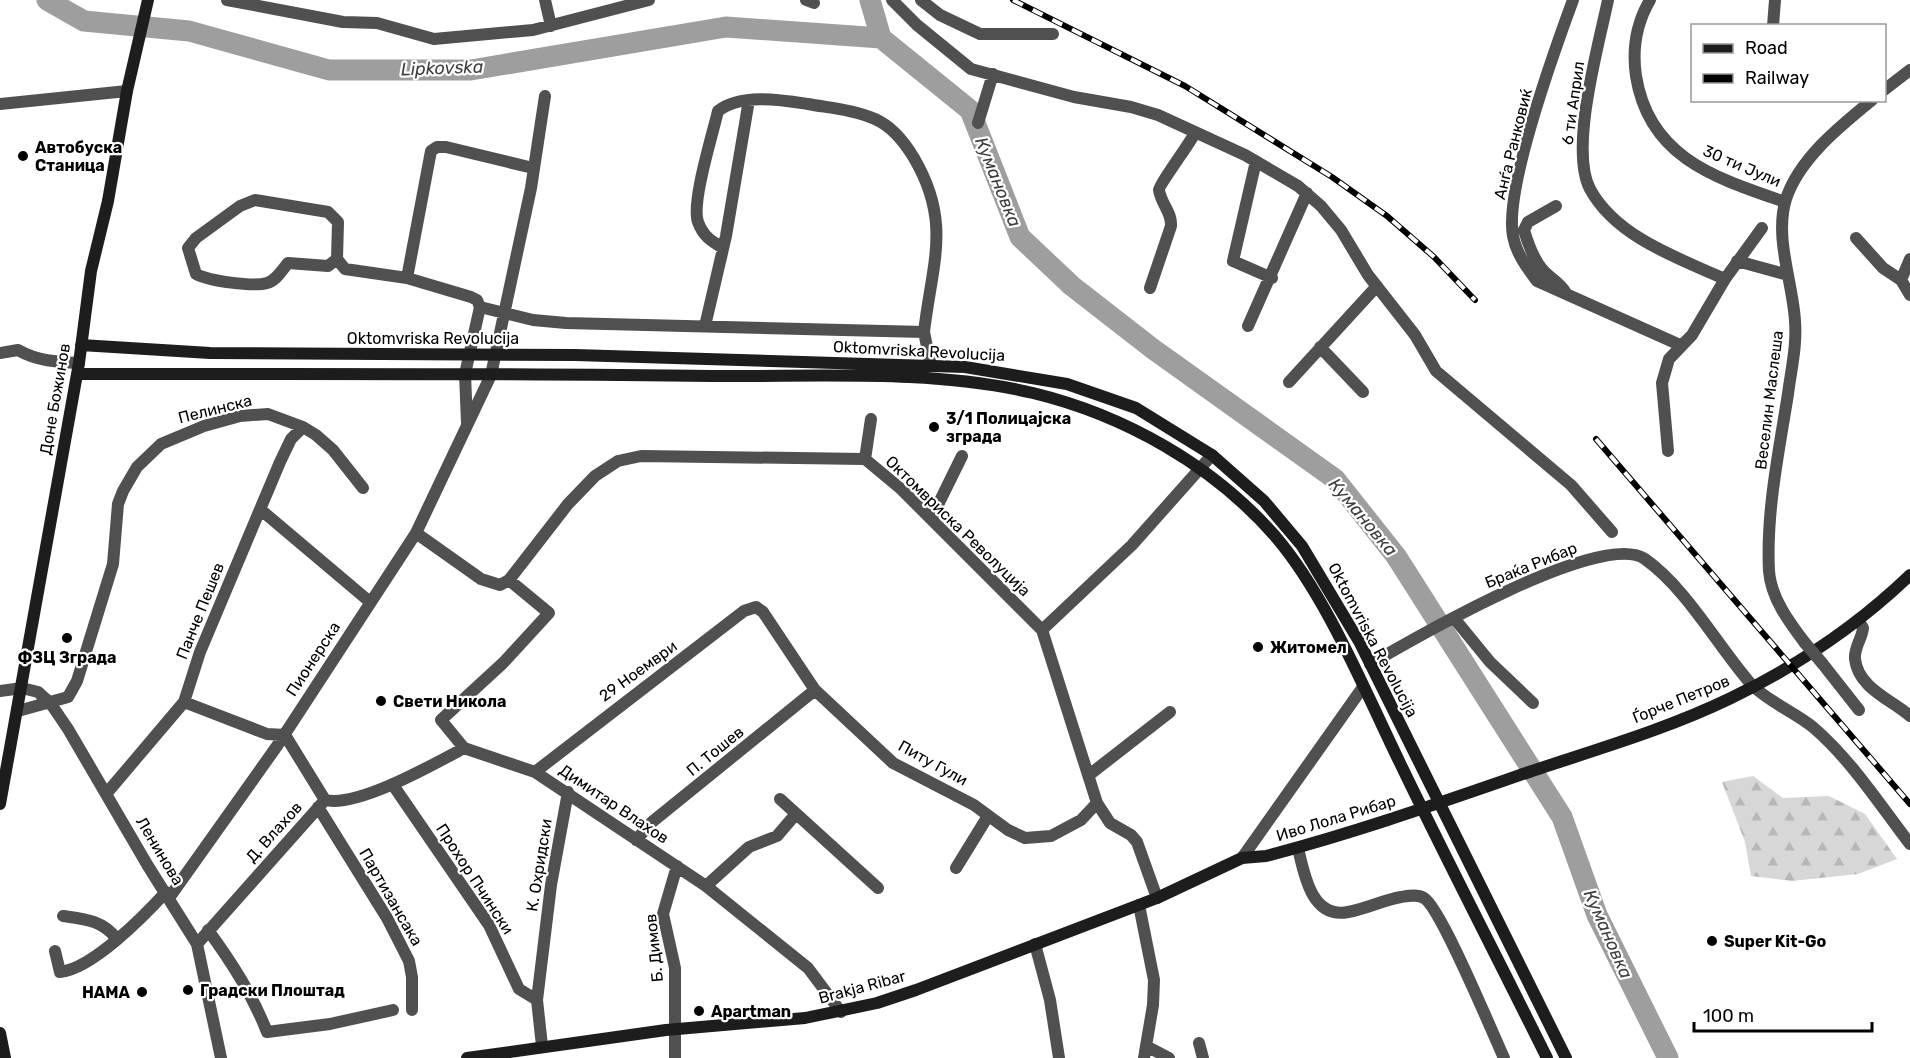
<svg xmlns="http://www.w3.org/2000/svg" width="1910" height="1058" font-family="Rubik,sans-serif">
<defs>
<pattern id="forest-firs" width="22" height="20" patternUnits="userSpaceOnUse" patternTransform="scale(1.5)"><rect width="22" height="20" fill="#d7d7d7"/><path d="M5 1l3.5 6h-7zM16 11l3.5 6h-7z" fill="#b7b7b7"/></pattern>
</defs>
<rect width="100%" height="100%" fill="#fff"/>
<path fill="url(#forest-firs)" d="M1753,776L1783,798L1829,796L1865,814L1897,859L1858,874L1792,881L1751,876L1745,842L1722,782Z"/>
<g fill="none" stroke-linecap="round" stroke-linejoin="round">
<path stroke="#9e9e9e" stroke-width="21" d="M47,0L84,21L189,31L329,70H471L726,27L881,38
M870,0L881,38
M881,38L970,110L1020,237L1072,286L1153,349L1335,479L1396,556L1562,817L1597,915L1668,1058"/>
<path stroke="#505050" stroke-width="12" d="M227,0L343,22L377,23L434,39L533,30L649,0
M545,0L551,26
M806,0L814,3
M892,0L917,25L971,69L1074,97L1131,107L1158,115L1245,155L1298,186L1321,206L1341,230L1368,275L1415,335L1436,371L1571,485L1612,532
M921,0L940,15L980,34H1053
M1573,0C1555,49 1504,189 1513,236C1516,253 1527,268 1537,281L1680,345
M1608,0C1599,44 1569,149 1590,189C1616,237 1678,258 1725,279
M1650,0C1636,24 1632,49 1636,76C1649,158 1716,178 1785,202
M1773,26L1775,0
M1884,90L1910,70
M0,104L127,91
M978,123L993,74
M1256,161L1233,261L1272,278
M1556,206L1528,222L1524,230C1528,244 1533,258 1542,269C1549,278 1560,282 1566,293
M1856,238L1883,268L1901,280L1910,295
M723,248C711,241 703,236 698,222C691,203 713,133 718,111C741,93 782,100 808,104C830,108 855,110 875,119C891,126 905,143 914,158C952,223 932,263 924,332
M337,259L328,266L288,263C282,270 277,280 267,283C253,287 209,281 196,274L188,248L196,238L240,206L255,200L328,212L338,222L337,259L345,269L407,278
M1737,261L1788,275
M1901,280L1910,259
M1150,288L1171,226C1172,212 1161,204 1159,190C1159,185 1190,143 1195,133
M480,307L533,320L566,323L924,332L931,366
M705,326L726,236L749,100
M1248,326L1307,193
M1320,347L1363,392
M0,353L18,350C37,361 57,362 79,363
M1289,382L1377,286
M467,423L465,374L480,307L477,300L471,297L407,278L431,151L437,147H446L533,168
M1668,451L1662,383L1669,359L1692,335L1725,279L1762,228
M865,459L871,419
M261,510L370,602
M931,519L962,456
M416,533L481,579L500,585L509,580
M1454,618L1490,662L1533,703
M1858,620L1863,628C1862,639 1854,647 1855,659C1858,688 1892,700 1910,716
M1042,630L1132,545L1212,455
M1805,643C1789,622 1771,598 1769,571C1766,512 1779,451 1788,394C1791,370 1797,346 1795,321C1793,283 1774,238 1786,199C1799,159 1840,126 1872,100
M1822,663L1859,710
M1370,664C1413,639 1602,529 1645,559C1687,589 1717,645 1751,684C1768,702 1795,712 1814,728C1852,761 1880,805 1910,844
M0,691L22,688L38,692L51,704L68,729L148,866L197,944L221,1058
M184,702L267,734L285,735
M18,711L68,697L77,681L113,564L118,504L123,491L137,467L161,444L204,426L240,416L268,414L303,427L316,435L333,450L363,488
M464,748L441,720L503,663L549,613L509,580L568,504L595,476L618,461L641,456L865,459L901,489L1042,630L1097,803L1110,823L1131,835L1137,842L1157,898
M535,772L744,611L756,607L763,612L815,690L893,763L974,805L1008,830L1025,838L1051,836L1081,820L1097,803
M1089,775L1170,712
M393,785L489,925L519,989L537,1000L551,885L568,792
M106,794L184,702L200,652L280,462L291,439L303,427
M780,799L878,888
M325,800C357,808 434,764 464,748L535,772L706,886L808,968L841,1012
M318,807L387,918L409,961L412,977V1010
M636,840L652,822L815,690
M1298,848C1304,873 1311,919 1348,912C1366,909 1383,900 1401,897C1408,896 1417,894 1424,898C1441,908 1492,1032 1504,1058
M1242,858L1363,687
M956,868L988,816
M706,886L749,847L777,836L795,815
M169,898L277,746L416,533L491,375L531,188L545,96
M1139,905L1154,980L1153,1005L1144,1058
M63,916C84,919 102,920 116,938
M208,930C232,963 252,994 267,1032L330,1024L393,1010
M197,944L325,800L285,735
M1035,944L1050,1000L1059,1058
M55,951L60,972C92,969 144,916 166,892
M537,1000L542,1046
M1199,1043L1203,1058
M1146,1046L1169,1058
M675,1058V968L663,914L677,866"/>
<path stroke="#1d1d1d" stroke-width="12" d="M81,345L210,353L575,355L965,367L1067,384L1136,408L1212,455L1264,501L1302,546L1360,643L1566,1058
M77,374C288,374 500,373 712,376C816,377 932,369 1033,393C1124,415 1213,465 1275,536C1326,595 1365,691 1399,761C1447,861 1498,959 1547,1058
M0,804L79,363L91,271L108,201L127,91L148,0
M0,1033L5,1058
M467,1058L666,1030L805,1018L877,1003L916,990L1157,898L1242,858L1266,856C1354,833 1439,803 1526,773C1594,750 1665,730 1731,698C1795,667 1858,625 1910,575"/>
<defs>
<path id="rail" d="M1013,0L1185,86L1332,177L1387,216L1434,257L1475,300
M1596,439L1910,804"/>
</defs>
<use href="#rail" stroke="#000" stroke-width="6"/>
<use href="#rail" stroke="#fff" stroke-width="4" stroke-dasharray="11" stroke-linecap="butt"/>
<path stroke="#505050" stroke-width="12" d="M1805,643L1822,663"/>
</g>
<g fill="#000" stroke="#fff" stroke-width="2">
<circle cx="23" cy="156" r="6"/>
<circle cx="934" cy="427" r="6"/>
<circle cx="67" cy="638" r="6"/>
<circle cx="1258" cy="647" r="6"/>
<circle cx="381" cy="701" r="6"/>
<circle cx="1712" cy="941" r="6"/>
<circle cx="188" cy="990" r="6"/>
<circle cx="142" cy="992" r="6"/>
<circle cx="699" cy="1011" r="6"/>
</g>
<g text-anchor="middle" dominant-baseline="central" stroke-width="4.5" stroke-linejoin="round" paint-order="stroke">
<g font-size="16" fill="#000" stroke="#fff">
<text transform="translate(1573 103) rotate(-82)">6 ти Април</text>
<text transform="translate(1513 144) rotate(-76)">Анѓа Ранковиќ</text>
<text transform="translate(1742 166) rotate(23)">30 ти Јули</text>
<text x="433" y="338">Oktomvriska Revolucija</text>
<text transform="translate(919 351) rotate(3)">Oktomvriska Revolucija</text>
<text transform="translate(55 399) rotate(-80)">Доне Божинов</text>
<text transform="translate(1769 400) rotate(-83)">Веселин Маслеша</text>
<text transform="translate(215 409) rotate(-14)">Пелинска</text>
<text transform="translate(958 526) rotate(44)">Октомвриска Револуција</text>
<text transform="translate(1531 565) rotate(-22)">Браќа Рибар</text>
<text transform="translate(200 611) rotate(-68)">Панче Пешев</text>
<text transform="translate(1373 640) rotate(62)">Oktomvriska Revolucija</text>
<text transform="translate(313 659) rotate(-57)">Пионерска</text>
<text transform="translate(638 671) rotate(-36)">29 Ноември</text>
<text transform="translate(1681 699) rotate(-22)">Ѓорче Петров</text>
<text transform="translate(715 751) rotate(-39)">П. Тошев</text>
<text transform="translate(933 763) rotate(29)">Питу Гули</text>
<text transform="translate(614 804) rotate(34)">Димитар Влахов</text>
<text transform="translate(1336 818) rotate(-17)">Иво Лола Рибар</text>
<text transform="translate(274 832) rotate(-48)">Д. Влахов</text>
<text transform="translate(160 851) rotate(59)">Ленинова</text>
<text transform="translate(539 865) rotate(-81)">К. Охридски</text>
<text transform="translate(475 879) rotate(57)">Прохор Пчински</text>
<text transform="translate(391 897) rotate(60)">Партизансака</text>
<text transform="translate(654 948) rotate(-96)">Б. Димов</text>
<text transform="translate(862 987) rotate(-15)">Brakja Ribar</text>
</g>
<g font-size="16" font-weight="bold" fill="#000" stroke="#fff" text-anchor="start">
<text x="35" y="147">Автобуска<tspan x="35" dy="18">Станица</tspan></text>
<text x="946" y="418">3/1 Полицајска<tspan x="946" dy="18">зграда</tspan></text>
<text x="1270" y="647">Житомел</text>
<text x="67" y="657" text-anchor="middle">ФЗЦ Зграда</text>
<text x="393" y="701">Свети Никола</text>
<text x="1724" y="941">Super Kit-Go</text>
<text x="200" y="990">Градски Плоштад</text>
<text x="130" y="992" text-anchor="end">НАМА</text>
<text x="711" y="1011">Apartman</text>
</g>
<g font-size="18" font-style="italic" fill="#3f3f3f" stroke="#fff">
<text transform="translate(442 68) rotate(-2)">Lipkovska</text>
<text transform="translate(998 182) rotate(68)">Кумановка</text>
<text transform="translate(1363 517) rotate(50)">Кумановка</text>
<text transform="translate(1608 934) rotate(66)">Кумановка</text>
</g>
</g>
<rect x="1691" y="24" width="195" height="78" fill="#ffffff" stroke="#999999" stroke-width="1.5"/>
<rect x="1703" y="44" width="30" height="9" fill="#1d1d1d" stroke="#999999" stroke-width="1.5"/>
<text x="1745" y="54" font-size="18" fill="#000000">Road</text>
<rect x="1703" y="74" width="30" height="9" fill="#000000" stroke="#999999" stroke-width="1.5"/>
<text x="1745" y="84" font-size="18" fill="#000000">Railway</text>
<path d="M1694 1022v9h178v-9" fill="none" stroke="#000000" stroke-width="3"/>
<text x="1703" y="1022" font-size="18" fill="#000000" stroke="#ffffff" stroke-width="4.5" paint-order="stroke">100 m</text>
</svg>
